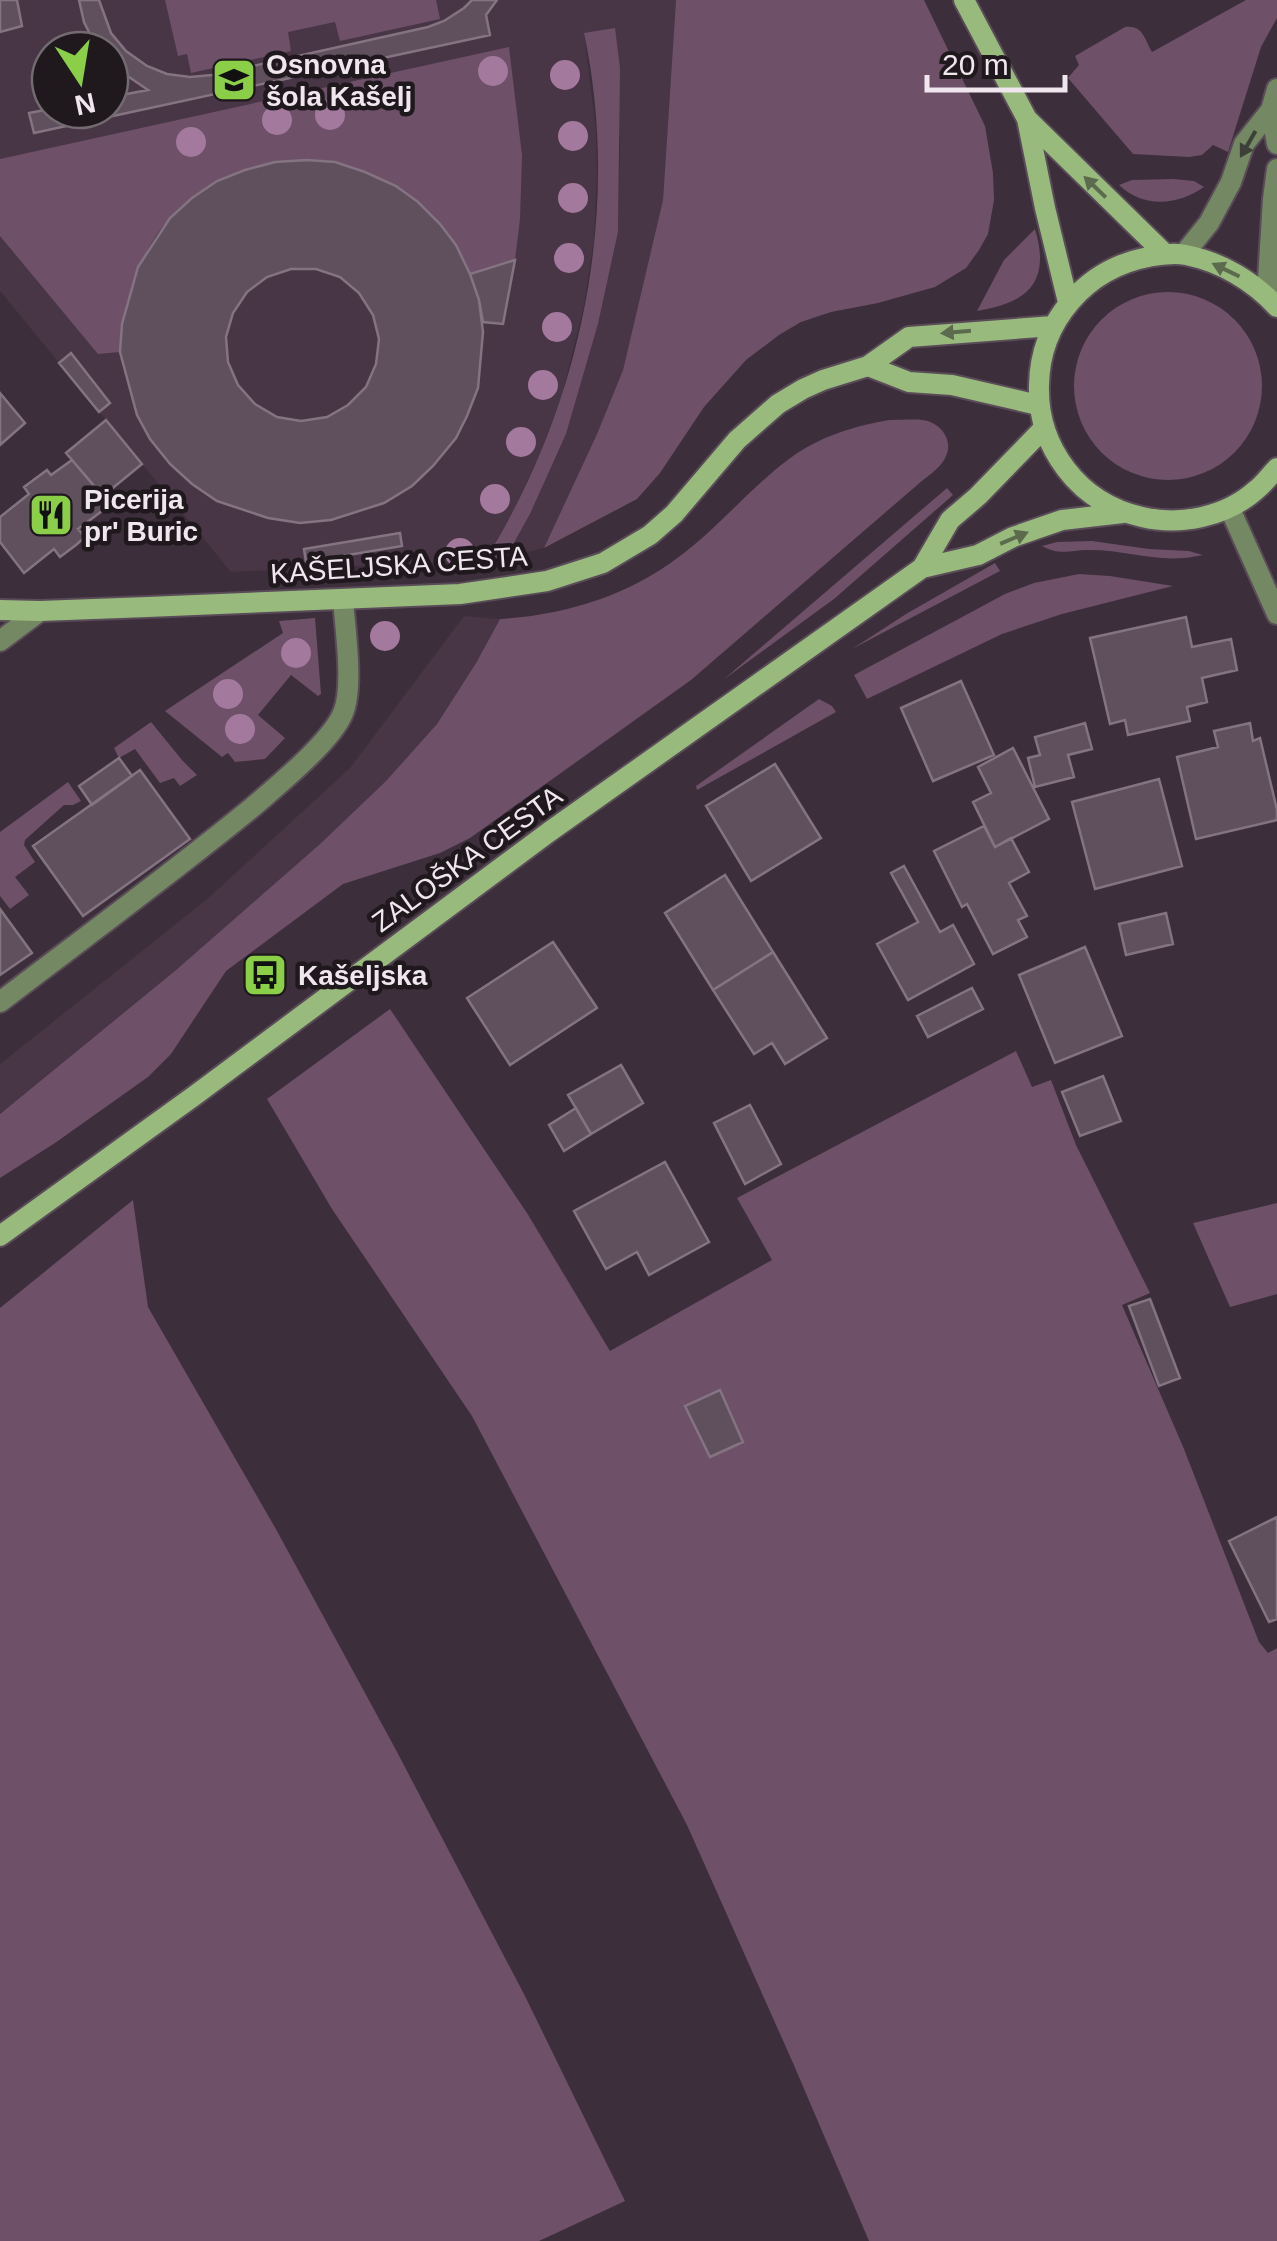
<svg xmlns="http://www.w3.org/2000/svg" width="1277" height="2241" font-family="Helvetica,sans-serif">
<rect width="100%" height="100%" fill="#3c2e3a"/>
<path fill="#483545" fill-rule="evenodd" d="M0,0H676L663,200L623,370L597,434L544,548L506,557L530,514L566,434L598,324L618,232L620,137L584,33L596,129L597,176L594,239L584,306L562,395L540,454L513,512L485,560L231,572L0,291ZM50,50H110V110H50Z
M464,616L500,619L476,663L437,724L386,781L320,844L176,970L0,1114V1064L206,900L350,768Z"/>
<path fill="#6e5069" d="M165,0H436L440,19L340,41L335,22L288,32L291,51L191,73L187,54L178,56Z
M676,0H924L985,126L993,173L994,200L988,234L979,250L966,268L935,287L878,303L831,312L801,322L779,335L746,360L704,407L660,473L637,499L544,548L597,434L623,370L663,200Z
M1246,0H1277V18L1261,47L1228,152L1213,145L1202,155L1189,157L1133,154L1068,78L1079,65L1075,56L1125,27C1143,25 1144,38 1152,52Z
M615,28L620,68L618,232L598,324L566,434L530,514L506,557L485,560C581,407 622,211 584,33Z
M509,47L522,155L520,219L515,260L470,274C457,247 442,221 417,201C347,143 230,149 169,219C137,256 124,304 120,352L98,354L0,236V159Z
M1173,179L1194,181L1204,187C1177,206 1143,208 1119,185L1132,180Z
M1035,229C1051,282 1028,303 977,311L1004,260Z
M1074 386a94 94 0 1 1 188 0a94 94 0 1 1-188 0Z
M889,420C900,420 912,419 923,420C939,422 954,439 946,456C942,466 931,474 923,480L691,680L470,838L440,853L343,884L226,971L171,1054L148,1077L55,1143L0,1178V1114L176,970L320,844L386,781L437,724L476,663L500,619C565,615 628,596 680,556C719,527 750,488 789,459C818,437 854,426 889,420Z
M947,488L953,495L834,599L723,680Z
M1092,541L1149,549L1189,551L1203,555C1158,565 1132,550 1089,550C1070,550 1060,556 1042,546L1057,542Z
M995,563L1000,571L852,649L906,614Z
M1079,574L1110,576L1173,586L1062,614L1002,634L867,699L854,675L1005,594L1034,583Z
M315,618L321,694L318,696L291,675L258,715L285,738L265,759L235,762L228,753L222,757L165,711L283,633L279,621Z
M819,699L832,706L836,712L697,790L696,786Z
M151,722L182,760L197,775L180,786L174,778L160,783L135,749L119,758L114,748Z
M68,782L81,801L73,805H64L25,840L24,845L35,862L15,877L29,895L10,909L0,896V832Z
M390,1009L527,1213L610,1351L772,1260L737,1198L1016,1051L1032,1087L1051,1080L1076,1145L1150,1293L1122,1305L1184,1449L1259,1642L1268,1653L1277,1648V2241H869L793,2063L687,1825L472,1416L332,1209L267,1099Z
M133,1200L148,1307L277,1531L396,1750L525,1996L625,2201L539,2241H0V1308Z
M1277,1203V1294L1230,1307L1193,1223Z"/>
<path fill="#60505d" stroke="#847381" stroke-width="2.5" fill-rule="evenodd" d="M0,0H17L22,26L0,32Z
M79,0H99L111,33L126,51L147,66L167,74L190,77L212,75L428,27L444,21L464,8L472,0H497L486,15L490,35L34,133L29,113L50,109L110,110V97L148,90L113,66L110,63V50H99L96,46L84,22Z
M307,160L335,162L365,172L396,186L418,202L440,224L456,245L470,274L479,300L483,332L478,388L467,416L456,438L433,466L412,486L384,503L331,520L300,523L268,518L217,501L192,484L170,464L150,439L137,415L120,352L122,324L138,267L170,218L192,198L217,181L245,170L275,162ZM291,269H316L340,277L359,293L373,315L379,339L376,364L366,387L348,405L327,417L301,421L277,417L255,404L238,385L228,362L226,337L233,313L247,292L267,277Z
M515,260L503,324L483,322L479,300L470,274Z
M71,353L110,403L99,412L59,363Z
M0,393L25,423L0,445Z
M106,420L142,464L103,496L66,453Z
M72,460L110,505L78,529L85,537L76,545L60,557L54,549L24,573L0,542V517L29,494L24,487L47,470L51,475Z
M400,533L402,546L306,562L304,549Z
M1186,617L1192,647L1231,639L1237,670L1202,678L1207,702L1187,707L1190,721L1128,735L1125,720L1110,724L1090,638Z
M961,681L994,755L933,781L901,708Z
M1085,723L1092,749L1068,755L1074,777L1035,787L1028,758L1040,755L1035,737Z
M1250,723L1253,741L1260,738L1277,810V820L1196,839L1177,757L1218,747L1214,731Z
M1013,748L1049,819L995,847L973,802L991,793L978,767Z
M119,758L132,776L92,805L79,786Z
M775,764L821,838L751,881L706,806Z
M140,770L190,839L83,916L33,846Z
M1159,779L1182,866L1095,889L1072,802Z
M984,826L995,847L1011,838L1029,872L1009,883L1027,916L1018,920L1027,937L993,954L967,904L962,907L934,851Z
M904,866L940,932L953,925L974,964L908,1000L877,944L918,922L891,873Z
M725,875L773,952L713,990L665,913Z
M0,909L32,953L0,975Z
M1166,913L1173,944L1126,955L1119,924Z
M553,942L597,1008L510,1065L467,998Z
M1085,947L1122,1036L1055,1063L1019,975Z
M773,952L827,1038L785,1064L772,1043L754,1054L713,990Z
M972,988L983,1009L928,1037L917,1016Z
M621,1065L643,1103L591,1134L568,1095Z
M1103,1076L1121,1121L1080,1136L1062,1092Z
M750,1105L781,1164L745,1184L714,1123Z
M576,1108L591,1134L564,1151L549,1125Z
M665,1162L709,1242L649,1275L637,1252L606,1269L574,1211Z
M1150,1299L1180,1378L1159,1386L1129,1306Z
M720,1390L743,1442L710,1457L685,1406Z
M1277,1517V1619L1269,1622L1229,1541Z"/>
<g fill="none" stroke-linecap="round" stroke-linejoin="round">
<defs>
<path id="lane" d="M1271,110L1277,144
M1184,254L1209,223L1231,182L1244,144L1271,110L1277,89
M1267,296L1273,199L1277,169
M0,641L40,611
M0,1002C85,937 171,874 254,806C278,785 332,741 343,713C354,687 345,629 343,599"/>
<path id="street" d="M1230,509L1277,614"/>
<path id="secondary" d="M964,0L1027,119L1045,208L1068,302
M1028,120L1165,254
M1277,307C1253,281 1221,262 1186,255C1173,252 1161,255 1148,257C1086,269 1040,321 1039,385C1038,416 1047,444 1066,469C1085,494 1111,510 1142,517C1180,526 1226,517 1256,490C1264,484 1270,475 1277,468
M868,366L909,382L952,385L1038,405
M922,568L950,520L978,496L1044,428
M0,610L40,611L147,607L460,594L547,581L603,563L650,535L674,514L737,440L778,404L803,389L823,380L868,366L909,337L1053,326
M0,1236L194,1096L549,832L922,568L978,555L1013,537L1062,520L1123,513"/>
</defs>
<use href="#lane" stroke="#594b57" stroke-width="24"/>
<use href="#street" stroke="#594b57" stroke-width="24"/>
<use href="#secondary" stroke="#594b57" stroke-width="24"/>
<use href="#lane" stroke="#748963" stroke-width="20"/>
<use href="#street" stroke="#748963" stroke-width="20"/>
<use href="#secondary" stroke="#98ba7d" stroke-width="20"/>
</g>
<g fill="#a4799e">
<circle cx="493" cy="71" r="15"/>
<circle cx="565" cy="75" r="15"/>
<circle cx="330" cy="115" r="15"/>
<circle cx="277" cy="120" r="15"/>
<circle cx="573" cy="136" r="15"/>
<circle cx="191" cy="142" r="15"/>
<circle cx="573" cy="198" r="15"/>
<circle cx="569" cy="258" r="15"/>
<circle cx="557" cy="327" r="15"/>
<circle cx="543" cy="385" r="15"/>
<circle cx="521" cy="442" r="15"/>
<circle cx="495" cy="499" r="15"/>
<circle cx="460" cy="553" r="15"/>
<circle cx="385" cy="636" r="15"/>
<circle cx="296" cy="653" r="15"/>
<circle cx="228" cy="694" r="15"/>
<circle cx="240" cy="729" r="15"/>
</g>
<defs><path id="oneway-solid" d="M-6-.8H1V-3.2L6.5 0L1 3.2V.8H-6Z" transform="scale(2.5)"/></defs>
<use fill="#3d4036" href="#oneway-solid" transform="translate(1248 144) rotate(120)"/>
<g fill="#5c6a4e">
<use href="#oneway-solid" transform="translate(1095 187) rotate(-136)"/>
<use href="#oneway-solid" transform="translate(1226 270) rotate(-154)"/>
<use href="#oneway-solid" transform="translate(956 332) rotate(175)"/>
<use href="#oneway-solid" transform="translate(1014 538) rotate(-23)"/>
</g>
<defs>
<symbol id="school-square" viewBox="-11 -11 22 22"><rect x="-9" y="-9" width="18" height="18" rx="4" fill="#8bce47" stroke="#1f191e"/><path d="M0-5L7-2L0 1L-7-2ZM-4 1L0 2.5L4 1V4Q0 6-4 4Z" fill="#111"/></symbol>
<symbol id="restaurant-square" viewBox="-11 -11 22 22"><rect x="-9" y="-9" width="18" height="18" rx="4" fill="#8bce47" stroke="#1f191e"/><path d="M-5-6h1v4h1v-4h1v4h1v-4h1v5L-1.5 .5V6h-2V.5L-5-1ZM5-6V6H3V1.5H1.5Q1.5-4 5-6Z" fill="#111"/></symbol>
<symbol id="bus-square" viewBox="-11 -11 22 22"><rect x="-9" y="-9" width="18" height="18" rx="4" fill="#8bce47" stroke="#1f191e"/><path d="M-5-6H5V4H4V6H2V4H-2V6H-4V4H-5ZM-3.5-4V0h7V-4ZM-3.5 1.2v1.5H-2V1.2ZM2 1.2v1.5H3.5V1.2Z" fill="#111"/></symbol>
</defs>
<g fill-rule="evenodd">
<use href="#school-square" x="209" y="55" width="50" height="50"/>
<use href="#restaurant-square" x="26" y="490" width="50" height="50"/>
<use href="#bus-square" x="240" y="950" width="50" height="50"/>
</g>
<g text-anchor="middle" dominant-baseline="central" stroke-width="9" stroke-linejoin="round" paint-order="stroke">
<g font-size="28" font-weight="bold" fill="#efe6ee" stroke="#1f191e" text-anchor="start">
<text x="266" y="64">Osnovna<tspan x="266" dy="32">šola Kašelj</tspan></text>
<text x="84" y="499">Picerija<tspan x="84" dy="32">pr' Buric</tspan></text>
<text x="298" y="975">Kašeljska</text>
</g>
<g font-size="28" fill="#efe6ee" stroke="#1f191e">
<text transform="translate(399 565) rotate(-4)">KAŠELJSKA CESTA</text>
<text transform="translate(467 859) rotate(-36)">ZALOŠKA CESTA</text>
</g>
</g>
<g transform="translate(80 80) rotate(168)"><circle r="48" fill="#1f191e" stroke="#726b71" stroke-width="2.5"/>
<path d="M0-8L18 38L0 25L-18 38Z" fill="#8bce47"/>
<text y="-15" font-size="28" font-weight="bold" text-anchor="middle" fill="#efe6ee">N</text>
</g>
<path d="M927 75v15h138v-15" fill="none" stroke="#efe6ee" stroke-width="5"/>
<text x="942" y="75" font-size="30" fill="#efe6ee" stroke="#1f191e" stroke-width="8" paint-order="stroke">20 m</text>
</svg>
